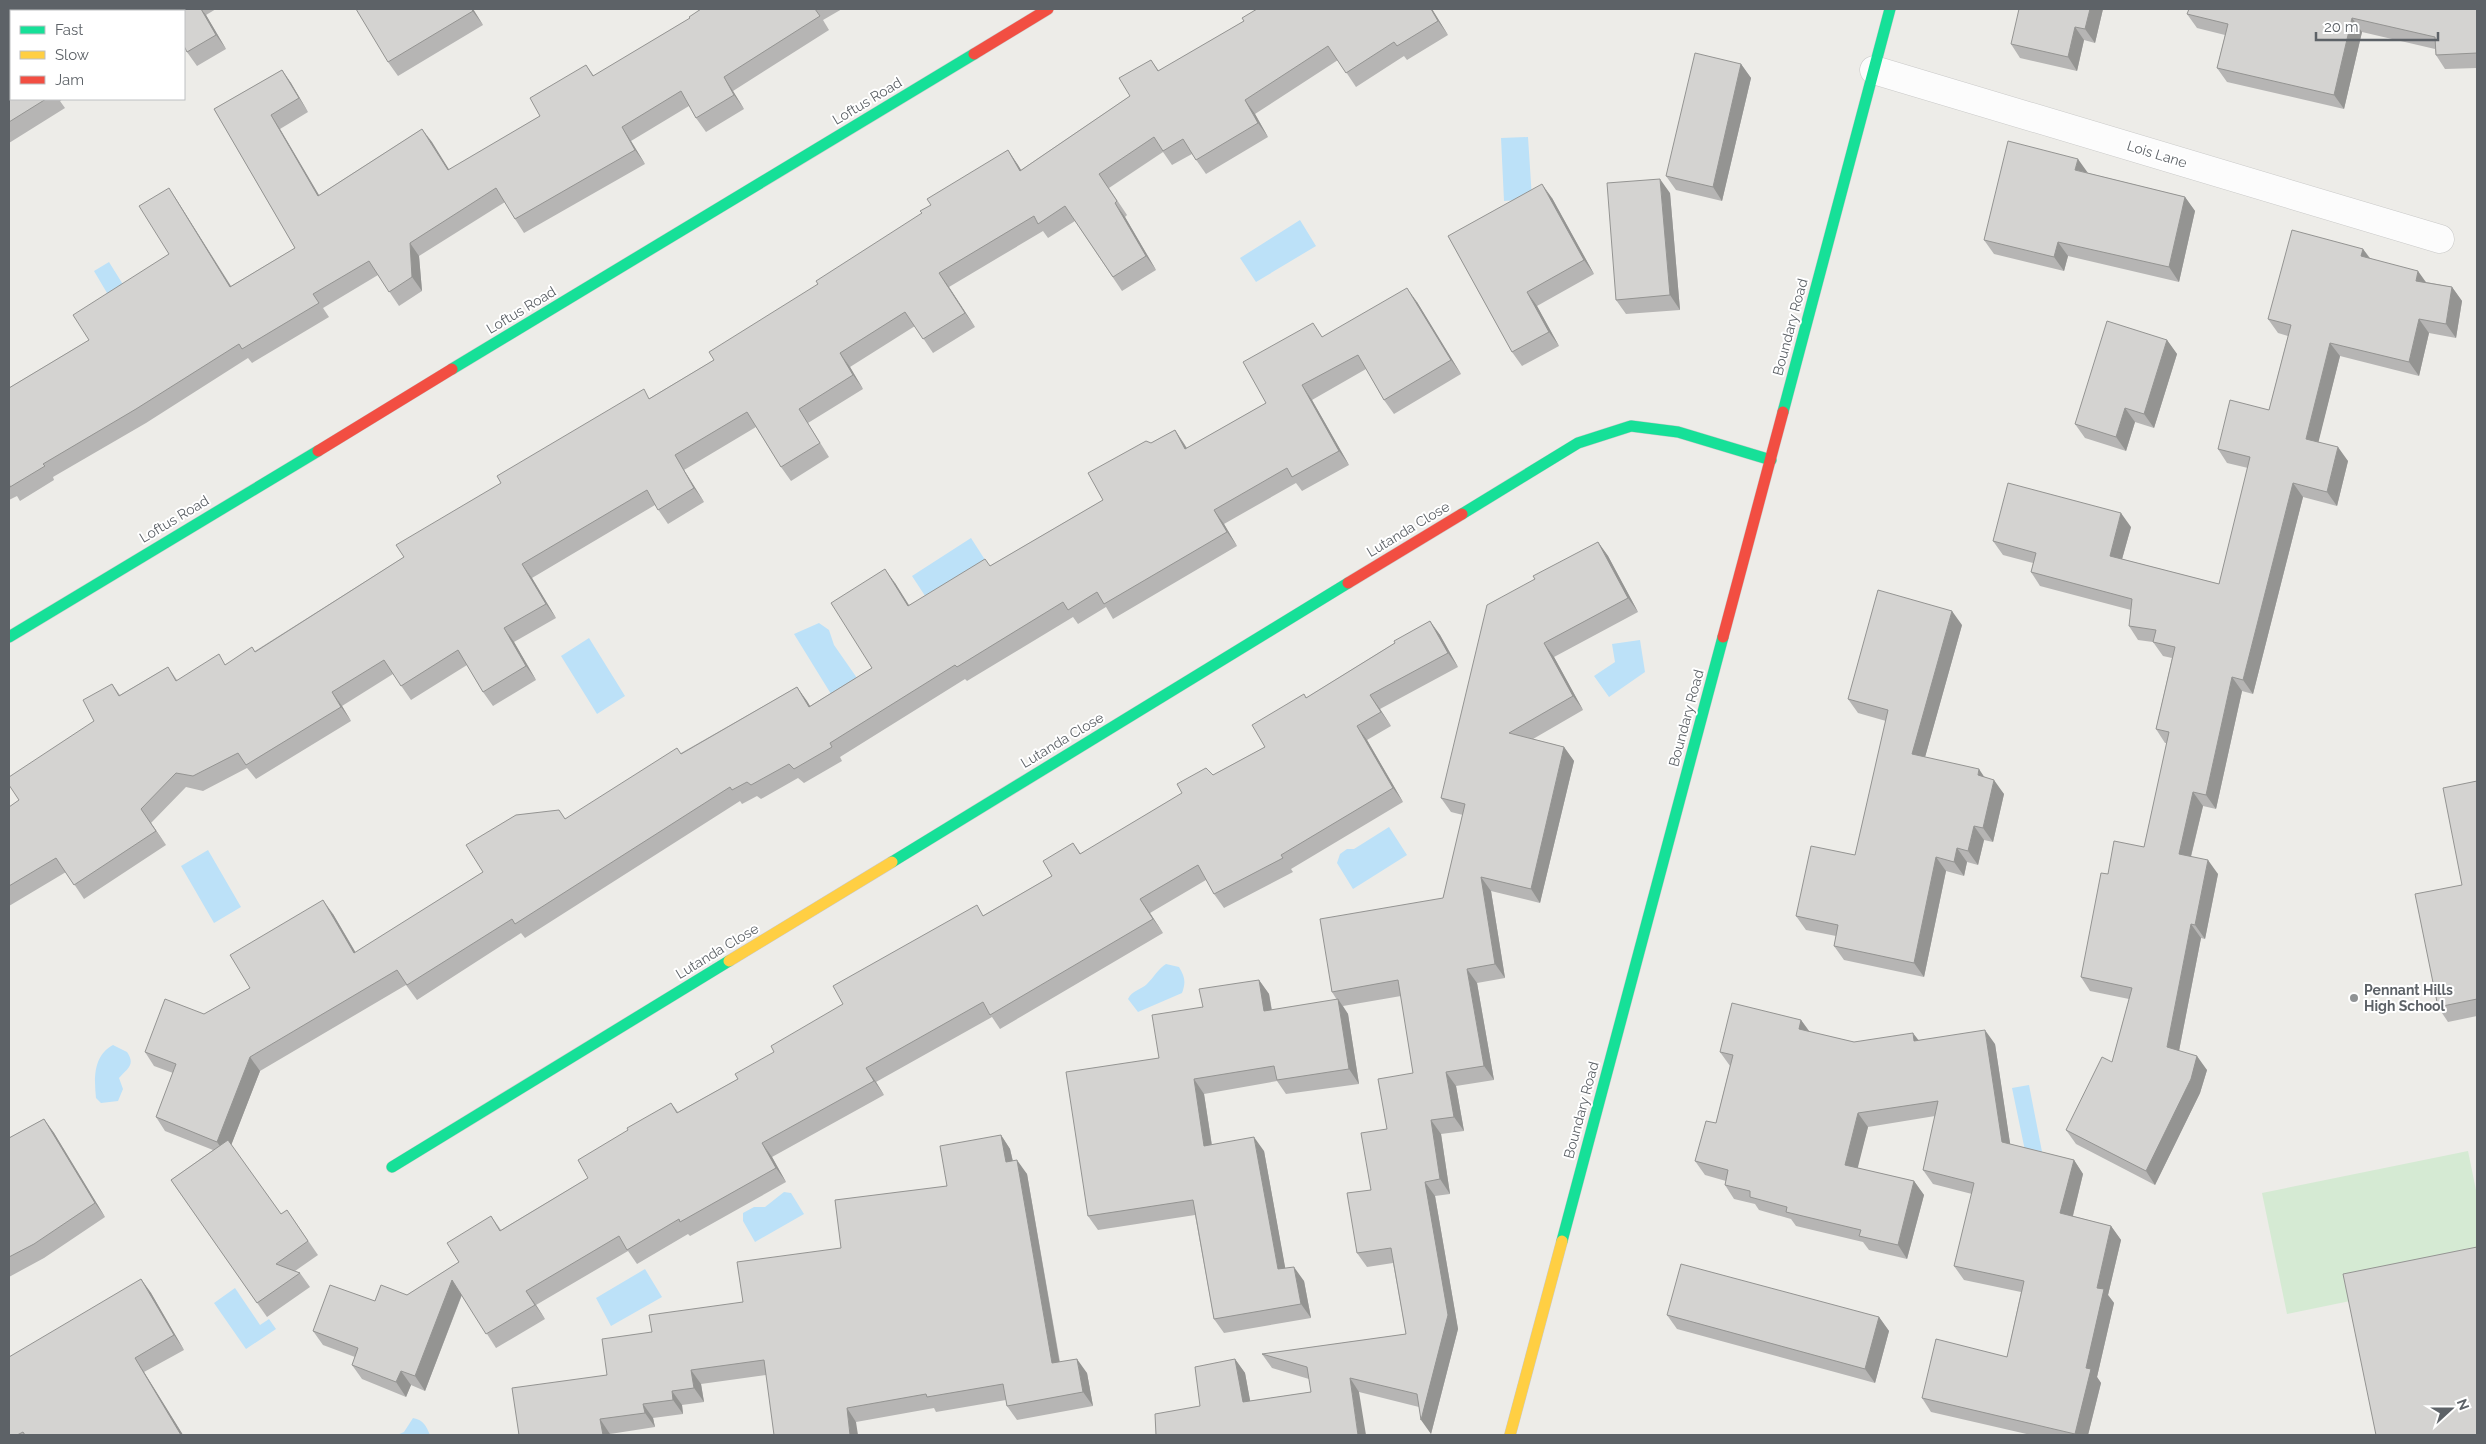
<svg xmlns="http://www.w3.org/2000/svg" width="2486" height="1444" font-family="Raleway,sans-serif">
<rect width="100%" height="100%" fill="#edece8"/>
<path fill="#d5ead3" d="M2468,1151L2477,1195V1264L2355,1300L2287,1314L2262,1193Z"/>
<path fill="#bce1f8" d="M1528,137L1532,199L1504,201L1501,138Z
M1300,220L1316,246L1256,282L1240,258Z
M109,262L127,291L120,315L94,271Z
M971,538L989,566L931,605L912,576Z
M819,623L829,630L834,645L857,678L831,694L794,634Z
M589,638L625,696L597,714L561,656Z
M1640,640L1645,672L1609,697L1594,676L1615,662L1612,644Z
M1389,827L1407,855L1353,889L1337,863L1340,854L1347,849H1354Z
M208,850L241,907L214,923L181,866Z
M1166,964L1179,967C1185,977 1186,982 1182,993L1138,1012L1128,999C1132,990 1141,990 1147,984C1154,977 1158,969 1166,964Z
M113,1045L127,1052C136,1065 127,1069 119,1078L123,1089L118,1101L101,1103L96,1098C94,1078 93,1056 113,1045Z
M2029,1085L2044,1162L2028,1165L2012,1088Z
M784,1192L791,1193L804,1214L755,1242L743,1221V1213L754,1207H765Z
M645,1269L662,1297L611,1326L596,1298Z
M235,1288L260,1325L269,1319L276,1329L246,1349L214,1303Z
M413,1418C424,1420 426,1426 430,1435H397L404,1432Z"/>
<g fill="none" stroke-linecap="round" stroke-linejoin="round">
<defs>
<path id="street" d="M1874,70L2440,239"/>
<path id="fast" d="M452,369L974,54
M1783,412L1890,9
M1462,514L1578,443L1631,426L1678,432L1771,460
M9,637L318,451
M892,862L1348,583
M392,1167L729,961
M1562,1241L1723,637"/>
<path id="slow" d="M729,961L892,862
M1510,1435L1562,1241"/>
<path id="jam" d="M974,54L1048,9
M318,451L452,369
M1348,583L1462,514
M1723,637L1783,412"/>
</defs>
<use href="#street" stroke="#c9c9c8" stroke-width="29"/>
<use href="#fast" stroke="#cacaca" stroke-width="12"/>
<use href="#slow" stroke="#cacaca" stroke-width="12"/>
<use href="#jam" stroke="#cacaca" stroke-width="12"/>
<use href="#street" stroke="#fcfcfc" stroke-width="28"/>
<use href="#fast" stroke="#16e098" stroke-width="11"/>
<use href="#slow" stroke="#ffcf43" stroke-width="11"/>
<use href="#jam" stroke="#f24e42" stroke-width="11"/>
</g>
<path fill="#b6b5b4" d="M9,9H216L206,15L226,49L197,66L187,52L184,11H11V99H63L60,101L65,108L9,143Z
M473,9L483,25L398,76L388,62Z
M701,9H842L823,20L829,30L733,91L744,109L706,132L696,118L689,106L631,141L645,164L524,233L515,219L505,202L419,256L422,291L399,306L378,275L323,308L329,317L252,363L248,358L146,423L53,477L54,480L20,501L17,496L9,500V388L89,340L169,254V188L178,202L231,286L295,248L214,109L282,70L291,83L308,112L280,129L319,195L422,129L449,170L540,116L586,65L594,76L690,18Z
M1257,9H1432L1448,35L1407,60L1404,56L1356,87L1338,60L1255,114L1268,137L1206,174L1192,154L1172,165L1163,152L1109,188L1127,215L1125,217L1156,270L1122,291L1075,221L1048,238L1043,231L949,287L975,327L933,353L915,326L850,367L863,389L808,423L829,457L791,481L781,467L756,427L684,470L704,502L668,524L655,505L532,578L556,618L514,642L536,680L493,706L483,692L467,665L411,700L393,674L342,706L351,721L256,779L247,768L203,791L186,787L151,823L166,845L84,899L66,872L9,906V807L19,800L94,721L112,684L120,695L168,667L177,680L226,664L255,651L404,557L650,398L714,360L818,284L922,213L931,205L1008,150L1021,170L1130,96L1151,60L1159,71L1244,21Z
M2103,9L2095,43L2084,40L2077,71L2020,58L2011,44Z
M2477,9V68L2445,69L2436,55L2435,49L2362,32L2344,109L2227,82L2217,68L2225,35L2197,28L2187,14Z
M1741,64L1751,78L1722,201L1676,190L1666,176Z
M2088,173L2185,197L2195,211L2179,282L2068,256L2064,271L1994,254L1984,240Z
M1670,193L1680,310L1626,314L1616,300Z
M1552,198L1594,274L1537,306L1559,346L1522,366L1512,352L1448,236Z
M2363,249L2370,258L2426,282L2452,287L2462,301L2456,338L2429,333L2419,376L2340,356L2318,442L2348,461L2337,506L2303,497L2253,694L2242,691L2216,809L2203,806L2191,857L2218,874L2205,939L2201,938L2179,1051L2207,1070L2200,1093L2155,1185L2076,1144L2066,1130L2112,1062L2129,999L2090,991L2081,977L2108,874L2144,847L2167,743H2165L2156,729L2172,658L2163,656L2153,642L2138,640L2129,626L2131,610L2040,586L2031,572L2033,563L2003,555L1993,541L2131,527L2122,559L2219,584L2248,468L2227,463L2218,449L2269,410L2288,336L2278,333L2268,319Z
M1417,302L1461,374L1394,414L1384,400L1366,369L1312,400L1349,465L1302,491L1296,483L1224,524L1237,546L1113,619L1106,607L1078,624L1073,617L967,681L965,679L840,757L842,761L804,783L798,778L761,799L757,796L742,804L740,801L525,938L521,933L417,1000L406,985L260,1071L231,1145L281,1214L287,1210L318,1255L295,1271L300,1273L310,1287L267,1317L171,1180L213,1150L165,1131L156,1117L173,1073L154,1066L145,1052L204,1014L250,988L333,914L356,953L483,872L559,810L565,819L797,687L810,706L872,668L895,583L909,605L990,566L1103,500L1151,443L1175,430L1187,448L1266,403L1323,337Z
M2167,340L2177,354L2154,428L2135,422L2126,451L2085,438L2075,424Z
M1598,542L1608,556L1638,612L1554,657L1583,710L1533,739L1564,747L1574,761L1540,903L1491,891L1505,978L1477,983L1494,1080L1456,1086L1464,1131L1441,1134L1450,1194L1435,1196L1458,1329L1431,1434L1419,1407L1359,1392L1200,1406L1235,1359L1245,1373L1250,1401L1311,1392L1309,1379L1272,1368L1262,1354L1406,1334L1393,1263L1367,1267L1357,1253L1371,1190L1387,1129L1413,1073L1401,996L1343,1006L1348,1014L1359,1084L1286,1094L1277,1081L1204,1094L1212,1145L1264,1151L1285,1268L1304,1281L1311,1318L1224,1333L1214,1319L1195,1215L1098,1230L1088,1216L1159,1058L1203,1007L1259,980L1269,994L1272,1010L1337,1000L1332,992L1443,898L1463,815L1451,812L1441,798L1535,579Z
M1430,621L1440,635L1458,667L1380,709L1391,726L1367,740L1403,802L1291,869L1293,872L1224,908L1214,894L1206,880L1150,913L1163,933L1000,1029L992,1017L876,1082L884,1095L772,1157L786,1182L690,1236L688,1234L637,1264L628,1251L536,1305L545,1319L496,1348L462,1295L425,1391L411,1385L406,1397L362,1379L352,1365L355,1357L323,1345L313,1331L375,1301L407,1295L459,1262L491,1216L501,1230L588,1178L628,1130L671,1103L678,1112L738,1079L774,1052L843,1004L984,915L1052,876L1073,843L1081,854L1213,775L1265,747L1306,698Z
M1962,625L1925,757L1985,777L2004,794L1993,842L1984,840L1978,865L1967,862L1964,876L1946,871L1924,977L1844,960L1834,946L1836,936L1806,930L1796,916L1855,855L1886,721L1858,713L1848,699Z
M2477,781V1016L2448,1022L2438,1007L2462,885Z
M1801,1020L1810,1032L1854,1042L1918,1040L1995,1044L2010,1144L2074,1160L2083,1174L2073,1216L2111,1226L2121,1240L2108,1295L2114,1303L2097,1377L2101,1383L2088,1435H2031L1931,1412L1922,1398L2007,1357L2021,1292L1964,1280L1954,1266L1972,1194L1933,1184L1923,1170L1935,1116L1868,1127L1857,1168L1914,1181L1924,1195L1907,1259L1869,1250L1863,1242L1796,1226L1791,1219L1759,1210L1755,1204L1734,1199L1725,1185L1726,1181L1705,1175L1695,1161L1716,1123L1730,1066L1720,1052Z
M44,1119L54,1133L105,1217L44,1258L9,1277V1138Z
M1001,1135L1010,1149L1013,1161L1027,1174L1060,1362L1087,1373L1093,1406L1017,1420L1007,1406L1006,1400L936,1412L934,1408L856,1422L766,1375L701,1384L704,1402L682,1405L683,1414L653,1418L655,1427L610,1434L519,1435L607,1375L652,1332L743,1302L841,1248L947,1186Z
M141,1279L151,1293L184,1350L144,1372L183,1435H9Z
M1667,1315L1879,1317L1889,1331L1875,1383L1677,1329Z"/>
<path fill="#949492" d="M201,9L206,15L226,49L216,35Z
M471,9H473L483,25Z
M1431,9H1432L1448,35L1438,21Z
M2090,9H2103L2095,43L2085,29Z
M2352,18L2362,32L2344,109L2334,95Z
M2075,27L2084,40L2077,71L2068,57Z
M1741,64L1751,78L1722,201L1713,187Z
M282,70L291,83L308,112L299,98Z
M724,77L733,91L744,109L734,95Z
M1245,100L1255,114L1268,137L1258,123Z
M271,115L280,129L327,209L318,196Z
M622,127L631,141L645,164L635,150Z
M422,129L432,142L458,184L448,170Z
M1008,150L1018,165L1030,185L1020,171Z
M2078,159L2088,173L2075,170Z
M1660,179L1670,193L1680,310L1670,295Z
M1542,184L1552,198L1594,274L1584,260Z
M169,188L178,202L240,301L230,287Z
M2185,197L2195,211L2179,282L2169,267Z
M1115,203L1125,217L1156,270L1146,256Z
M2058,242L2068,256L2064,271L2054,257Z
M410,243L419,256L422,291L412,277Z
M2363,249L2373,263L2361,256Z
M2418,271L2428,285L2416,281Z
M939,273L949,287L975,327L965,313Z
M2452,287L2462,301L2456,338L2446,324Z
M1407,288L1417,302L1461,374L1451,360Z
M1527,292L1537,306L1559,346L1549,332Z
M2419,319L2429,333L2419,376L2409,362Z
M2167,340L2177,354L2154,428L2144,414Z
M2330,343L2340,356L2316,452L2306,439Z
M840,353L850,367L863,389L853,375Z
M1302,385L1312,400L1349,465L1339,451Z
M2125,408L2135,422L2126,451L2116,437Z
M1175,430L1184,444L1195,463L1185,449Z
M2338,447L2348,461L2337,506L2327,492Z
M675,455L684,470L704,502L694,488Z
M2293,483L2303,497L2253,694L2243,680Z
M1214,510L1224,524L1237,546L1227,532Z
M2121,513L2131,527L2119,570L2110,556Z
M1598,542L1608,556L1638,612L1628,598Z
M522,564L532,578L556,618L546,604Z
M885,569L895,583L918,620L908,606Z
M1952,611L1962,625L1922,768L1912,754Z
M1430,621L1440,635L1458,667L1448,653Z
M504,628L514,642L536,680L526,666Z
M1544,643L1554,657L1583,710L1573,696Z
M2232,677L2242,691L2216,809L2206,795Z
M797,687L807,701L819,721L809,707Z
M332,692L342,706L351,721L341,707Z
M1370,695L1380,709L1391,726L1381,712Z
M1357,726L1367,740L1403,802L1393,788Z
M1564,747L1574,761L1540,903L1531,889Z
M1979,769L1989,784L1978,775Z
M1994,780L2004,794L1993,842L1983,828Z
M2193,792L2203,806L2188,868L2179,854Z
M141,809L151,823L166,845L156,831Z
M1974,826L1984,840L1978,865L1968,851Z
M1957,848L1967,862L1964,876L1954,862Z
M1936,857L1946,871L1924,977L1914,963Z
M2208,860L2218,874L2205,939L2195,925Z
M1481,877L1491,891L1505,978L1495,964Z
M1140,899L1150,913L1163,933L1153,919Z
M323,900L333,914L364,967L354,953Z
M2191,924L2201,938L2177,1061L2167,1047Z
M1467,969L1477,983L1494,1080L1484,1066Z
M1259,980L1269,994L1274,1025L1264,1011Z
M1338,999L1348,1014L1359,1084L1349,1069Z
M1801,1020L1811,1034L1799,1029Z
M1985,1030L1995,1044L2012,1156L2002,1142Z
M1913,1033L1923,1046L1914,1041Z
M2197,1056L2207,1070L2200,1093L2155,1185L2146,1171Z
M250,1057L260,1071L227,1156L217,1142Z
M866,1068L876,1082L884,1095L874,1081Z
M1446,1072L1456,1086L1464,1131L1454,1117Z
M1194,1079L1204,1094L1214,1160L1204,1146Z
M1858,1113L1868,1127L1855,1179L1845,1165Z
M44,1119L54,1133L105,1217L95,1203Z
M1431,1120L1441,1134L1450,1194L1440,1179Z
M1001,1135L1010,1149L1016,1176L1006,1162Z
M1254,1137L1264,1151L1288,1283L1278,1269Z
M762,1143L772,1157L786,1182L776,1168Z
M1017,1160L1027,1174L1062,1377L1052,1363Z
M2074,1160L2083,1174L2070,1227L2060,1213Z
M1914,1181L1924,1195L1907,1259L1898,1245Z
M1425,1182L1435,1196L1458,1329L1431,1434L1421,1420Z
M2111,1226L2121,1240L2108,1295L2114,1303L2097,1377L2101,1383L2088,1435H2076L2075,1434L2086,1368L2097,1288Z
M1294,1267L1304,1281L1311,1318L1301,1304Z
M141,1279L151,1293L184,1350L174,1335Z
M452,1280L462,1294L425,1391L415,1376Z
M526,1291L536,1305L545,1319L535,1305Z
M1879,1317L1889,1331L1875,1383L1865,1369Z
M135,1358L144,1372L183,1435H181Z
M1077,1359L1087,1373L1093,1406L1083,1392Z
M1235,1359L1245,1373L1253,1416L1243,1402Z
M691,1370L701,1384L704,1402L694,1388Z
M401,1371L411,1385L406,1397L396,1382Z
M1350,1378L1359,1392L1366,1435H1358Z
M672,1391L682,1405L683,1414L673,1400Z
M643,1404L653,1418L655,1427L645,1413Z
M847,1408L856,1422L858,1435H850Z
M600,1419L610,1434L611,1435H603Z"/>
<path fill="#d4d3d1" stroke="#949492" d="M9,9H201L216,35L187,52L184,46V11H11V99H46L9,122Z
M356,9H471L473,11L388,62Z
M701,9H815L820,16L724,77L734,95L696,118L681,91L622,127L635,150L515,219L496,188L410,243L412,277L389,292L369,261L313,294L319,303L242,349L239,344L136,409L43,464L45,466L10,487L9,481V388L89,340L73,315L169,254L139,206L169,188L230,287L295,248L214,109L282,70L299,98L271,115L318,196L422,129L448,170L540,116L530,98L586,65L593,76L690,18L689,17Z
M1257,9H1431L1438,21L1397,46L1394,42L1346,73L1328,46L1245,100L1258,123L1196,160L1183,139L1163,151L1154,137L1099,174L1117,201L1115,203L1146,256L1113,277L1065,206L1038,224L1034,216L939,273L965,313L923,339L905,312L840,353L853,375L799,409L820,443L781,467L747,412L675,455L694,488L658,510L647,490L522,564L546,604L504,628L526,666L483,692L458,650L401,686L384,660L332,692L341,707L246,765L238,753L193,776L176,773L141,809L156,831L74,885L56,858L9,886V807L19,800L9,785V777L94,721L83,700L112,684L119,696L168,667L176,681L219,654L225,665L252,647L255,652L404,557L396,545L501,483L497,476L644,389L649,399L714,360L709,352L818,284L816,281L922,213L920,211L931,205L927,199L1008,150L1020,171L1130,96L1119,78L1151,60L1158,71L1244,21L1242,18Z
M2019,9H2090L2085,29L2075,27L2068,57L2011,44Z
M2189,9H2477V53L2436,55L2435,37L2352,18L2334,95L2217,68L2228,24L2187,14Z
M1695,53L1741,64L1713,187L1666,176Z
M2008,141L2078,159L2075,170L2185,197L2169,267L2058,242L2054,257L1984,240Z
M1660,179L1670,295L1616,300L1607,183Z
M1542,184L1584,260L1527,292L1549,332L1512,352L1448,236Z
M2292,230L2363,249L2361,256L2418,271L2416,281L2452,287L2446,324L2419,319L2409,362L2330,343L2306,439L2338,447L2327,492L2293,483L2243,680L2232,677L2206,795L2193,792L2179,854L2208,860L2195,925L2191,924L2167,1047L2197,1056L2191,1079L2146,1171L2066,1130L2102,1057L2112,1062L2132,988L2081,977L2101,873L2108,874L2114,841L2144,847L2169,732L2156,729L2175,647L2153,642L2156,630L2129,626L2132,599L2031,572L2036,553L1993,541L2008,483L2121,513L2110,556L2219,584L2250,457L2218,449L2230,400L2269,410L2291,325L2268,319Z
M1407,288L1451,360L1384,400L1358,355L1302,385L1339,451L1292,477L1287,468L1214,510L1227,532L1104,604L1097,592L1068,610L1063,602L957,667L955,665L830,743L832,747L794,769L789,764L751,785L747,782L732,790L730,787L515,924L512,919L407,985L397,970L250,1057L217,1142L156,1117L176,1064L145,1052L165,999L204,1014L250,988L230,955L323,900L354,953L483,872L466,845L516,815L559,810L565,819L677,748L681,754L797,687L809,707L872,668L831,603L885,569L908,606L985,559L990,566L1103,500L1088,473L1146,441L1151,443L1175,430L1185,449L1266,403L1243,362L1313,323L1322,337Z
M2107,321L2167,340L2144,414L2125,408L2116,437L2075,424Z
M1598,542L1628,598L1544,643L1573,696L1509,733L1564,747L1531,889L1481,877L1495,964L1467,969L1484,1066L1446,1072L1454,1117L1431,1120L1440,1179L1425,1182L1448,1315L1421,1420L1417,1394L1350,1378L1358,1435H1156L1155,1414L1200,1406L1195,1367L1235,1359L1243,1402L1311,1392L1307,1367L1262,1354L1406,1334L1391,1248L1357,1253L1347,1193L1371,1190L1361,1133L1387,1129L1378,1079L1413,1073L1398,980L1332,992L1320,919L1443,898L1465,804L1441,798L1487,605L1535,579L1533,576Z
M1878,590L1952,611L1912,754L1979,769L1978,775L1994,780L1983,828L1974,826L1968,851L1957,848L1954,862L1936,857L1914,963L1834,946L1838,925L1796,916L1811,846L1855,855L1888,710L1848,699Z
M1430,621L1448,653L1370,695L1381,712L1357,726L1393,788L1281,855L1283,858L1214,894L1198,865L1140,899L1153,919L990,1015L983,1002L866,1068L874,1081L762,1143L776,1168L680,1222L679,1219L627,1250L619,1236L526,1291L535,1305L486,1334L452,1280L415,1376L401,1371L396,1382L352,1365L358,1348L313,1331L330,1285L375,1301L381,1285L407,1295L459,1262L447,1243L491,1216L500,1231L588,1178L578,1160L628,1130L627,1128L671,1103L677,1113L738,1079L735,1074L774,1052L771,1046L843,1004L833,986L977,905L983,916L1052,876L1043,861L1073,843L1080,854L1182,793L1177,784L1206,768L1213,775L1265,747L1252,725L1304,694L1306,698L1395,643L1394,641Z
M2477,781V999L2438,1007L2415,894L2462,885L2443,788Z
M1259,980L1264,1011L1338,999L1349,1069L1277,1080L1274,1066L1194,1079L1204,1146L1254,1137L1278,1269L1294,1267L1301,1304L1214,1319L1193,1200L1088,1216L1066,1072L1159,1058L1152,1015L1203,1007L1199,989Z
M1732,1003L1801,1020L1799,1029L1854,1042L1913,1033L1914,1041L1985,1030L2002,1142L2074,1160L2060,1213L2111,1226L2097,1288L2104,1289L2086,1368L2091,1369L2075,1434L1922,1398L1936,1339L2007,1357L2024,1281L1954,1266L1974,1183L1923,1170L1938,1101L1858,1113L1845,1165L1914,1181L1898,1245L1859,1236L1861,1230L1786,1212L1787,1207L1750,1197V1191L1725,1185L1728,1170L1695,1161L1706,1121L1716,1123L1733,1055L1720,1052Z
M44,1119L95,1203L34,1244L9,1257V1138Z
M1001,1135L1006,1162L1017,1160L1052,1363L1077,1359L1083,1392L1007,1406L1003,1384L927,1397L926,1394L847,1408L850,1435H774L764,1360L691,1370L694,1388L672,1391L673,1400L643,1404L645,1413L600,1419L603,1435H519L512,1388L607,1375L602,1339L652,1332L649,1315L743,1302L737,1262L841,1248L835,1200L947,1186L940,1146Z
M228,1140L281,1214L287,1210L308,1241L276,1264L300,1273L257,1303L171,1180Z
M2477,1247V1435H2376L2343,1274Z
M1681,1264L1879,1317L1865,1369L1667,1315Z
M141,1279L174,1335L135,1358L181,1435H25L23,1432L17,1435H9V1357Z"/>
<circle fill="#8f9294" stroke="#fff" stroke-width="2" cx="2354" cy="998" r="5"/>
<g text-anchor="middle" dominant-baseline="central" stroke-width="4" stroke-linejoin="round" paint-order="stroke">
<g font-size="14" fill="#5d6267" stroke="#fff">
<text transform="translate(867 101) rotate(-31)">Loftus Road</text>
<text transform="translate(2157 154) rotate(17)">Lois Lane</text>
<text transform="translate(521 310) rotate(-31)">Loftus Road</text>
<text transform="translate(1790 327) rotate(-75)">Boundary Road</text>
<text transform="translate(174 519) rotate(-31)">Loftus Road</text>
<text transform="translate(1408 529) rotate(-31)">Lutanda Close</text>
<text transform="translate(1686 718) rotate(-75)">Boundary Road</text>
<text transform="translate(1062 740) rotate(-31)">Lutanda Close</text>
<text transform="translate(717 951) rotate(-31)">Lutanda Close</text>
<text transform="translate(1581 1110) rotate(-75)">Boundary Road</text>
</g>
<g font-size="14" font-weight="bold" fill="#5d6267" stroke="#fff" text-anchor="start">
<text x="2364" y="990">Pennant Hills<tspan x="2364" dy="16">High School</tspan></text>
</g>
</g>
<rect width="2486" height="1444" fill="none" stroke="#5d6267" stroke-width="20"/>
<rect x="10" y="10" width="175" height="90" fill="#ffffff" stroke="#bec0c2"/>
<rect x="20" y="26" width="25" height="8" fill="#16e098" stroke="#bec0c2"/>
<text x="55" y="35" font-size="15" fill="#5d6267">Fast</text>
<rect x="20" y="51" width="25" height="8" fill="#ffcf43" stroke="#bec0c2"/>
<text x="55" y="60" font-size="15" fill="#5d6267">Slow</text>
<rect x="20" y="76" width="25" height="8" fill="#f24e42" stroke="#bec0c2"/>
<text x="55" y="85" font-size="15" fill="#5d6267">Jam</text>
<g transform="translate(2451 1409) rotate(69)" stroke="#ffffff" stroke-width="4" paint-order="stroke">
<path d="M0-4L9 19L0 12L-9 19Z" fill="#5d6267"/>
<text y="-8" font-size="14" font-weight="bold" text-anchor="middle" fill="#5d6267">N</text>
</g>
<path d="M2316 32v8h122v-8" fill="none" stroke="#5d6267" stroke-width="2.5"/>
<text x="2324" y="32" font-size="15" fill="#5d6267" stroke="#ffffff" stroke-width="4" paint-order="stroke">20 m</text>
</svg>
